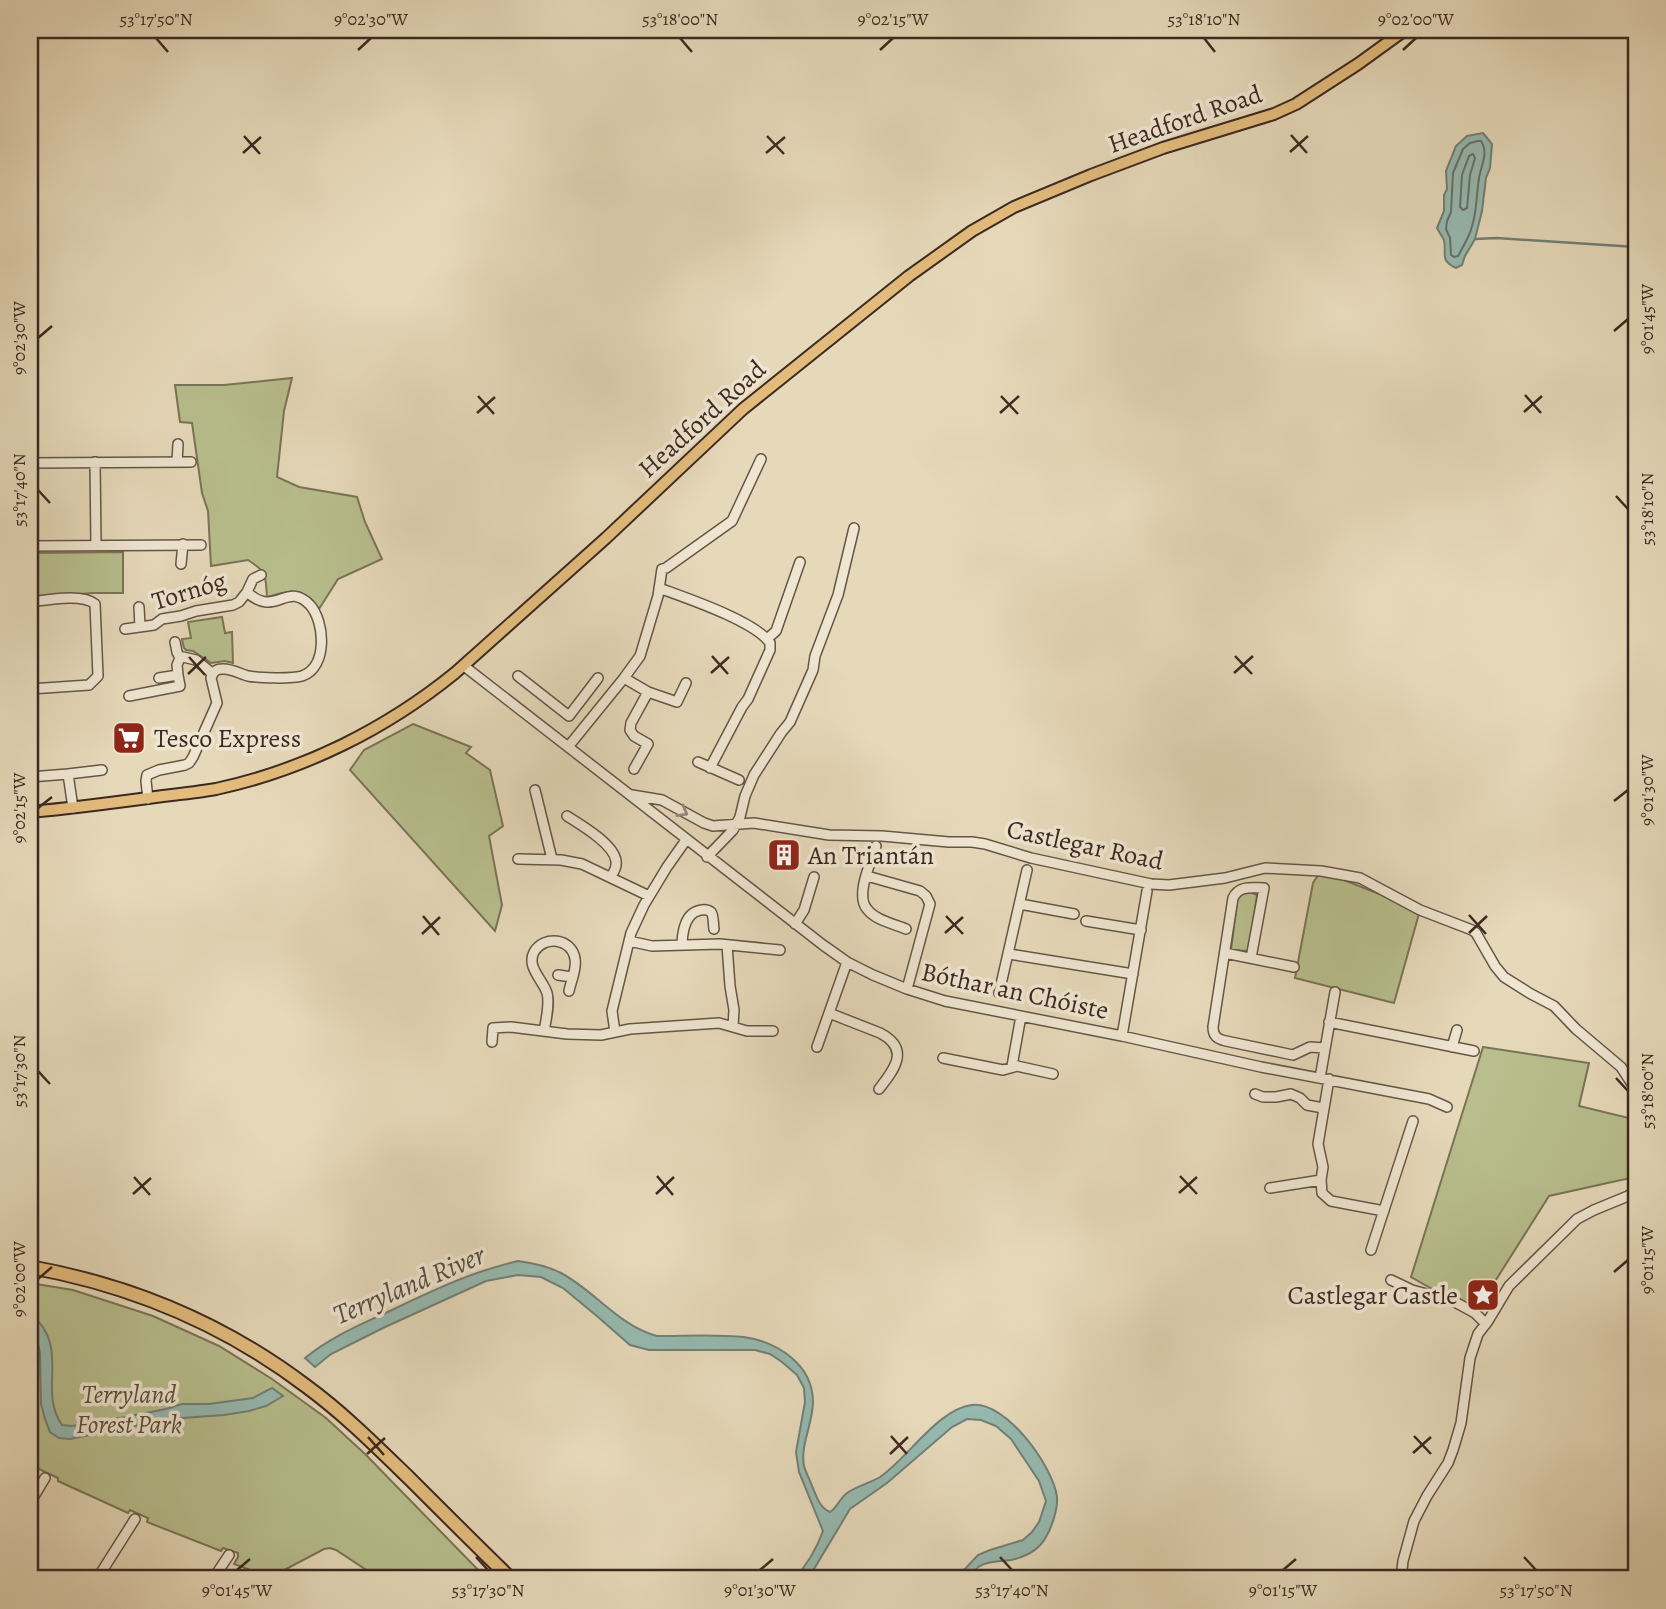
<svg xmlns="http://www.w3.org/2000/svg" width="1666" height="1609" font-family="Alegreya,serif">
<rect width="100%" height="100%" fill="#e6d9ba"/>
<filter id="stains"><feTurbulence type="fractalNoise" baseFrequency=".00286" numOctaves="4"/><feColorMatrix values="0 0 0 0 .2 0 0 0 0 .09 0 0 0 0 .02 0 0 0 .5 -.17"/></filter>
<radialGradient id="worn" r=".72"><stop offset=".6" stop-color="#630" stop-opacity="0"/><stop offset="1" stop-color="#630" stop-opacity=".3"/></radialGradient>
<path fill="#b8be8d" stroke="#7a7457" stroke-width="2" d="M292,378L284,411L277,477L299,487L357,497L365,522L382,559L338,579L319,609C301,587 292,590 267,597C265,574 268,573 248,560L211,566L208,511L202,493L192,423L180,422L175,385H224Z
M123,552V593H93L30,598V553Z
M222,617L225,633L232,632L233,663L225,661L211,663L193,651L186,650L184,648L182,639L191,638L188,622Z
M413,724L471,747L466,753L490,770L503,826L489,836L502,905L495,931L350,770L364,750Z
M1321,871L1420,910L1394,1003L1295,978L1313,883Z
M1248,891L1257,895L1249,951L1231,950L1238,894Z
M1483,1047L1589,1063L1579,1106L1629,1118L1636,1130L1635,1177L1549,1196L1475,1313L1411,1277Z
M30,1283L73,1290L153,1316L219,1346L272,1379L326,1418L365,1454L487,1579H380L336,1550L330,1548L324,1549L269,1578V1577L234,1564L238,1557V1553L223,1548L221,1551L147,1522L148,1518L130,1510L128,1513L58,1481V1478L37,1468L35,1472L30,1470Z"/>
<path fill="#96bab1" stroke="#728077" stroke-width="2" d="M1483,133L1492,144L1490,168L1486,178L1482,211L1475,239L1465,256L1462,265L1456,268C1439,260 1447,254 1444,240C1442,236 1439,232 1437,228L1444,211V195L1447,189L1446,171L1456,146L1467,136Z
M518,1261C534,1263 547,1266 561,1273C595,1291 619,1326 657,1336C686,1336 716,1334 744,1337C778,1342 813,1365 813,1402C813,1423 800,1445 804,1466C806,1473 810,1480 812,1486C817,1497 819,1507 830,1512C837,1508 840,1498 847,1493C857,1486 870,1483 880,1477C908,1458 938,1409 972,1405C1006,1401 1053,1466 1057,1497C1058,1508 1052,1527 1046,1537C1039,1550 1025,1557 1011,1560C997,1562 974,1560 972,1579H960L962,1572L978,1555L990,1550L1023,1540L1032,1532L1039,1522L1046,1501L1039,1481L1011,1439L996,1426L981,1420L967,1419L952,1427L887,1483L850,1509L808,1579H794C808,1564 816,1550 823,1531L799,1472L796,1452L805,1402L804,1388L797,1375L782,1362L770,1354L755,1350H649L630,1345L598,1317L563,1288L541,1277L518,1275L486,1281L383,1328L331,1354L315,1367L305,1358C333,1335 363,1324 396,1308C436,1289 474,1271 518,1261Z
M30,1313C72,1348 37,1389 62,1425L71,1426L90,1424L166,1409L182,1404H209L253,1398L272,1388L283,1396L266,1406L249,1411L224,1415L169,1419L70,1439L59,1438L50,1432L45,1419L41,1404L40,1353L37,1338L30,1328Z"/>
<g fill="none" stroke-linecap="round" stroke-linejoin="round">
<path stroke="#697269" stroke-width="2" d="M1478,141H1481C1489,153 1481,165 1479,178C1476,197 1477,218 1468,237C1465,244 1461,250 1458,256L1454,257L1451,255L1450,238L1446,229L1447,221L1451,212L1453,173L1463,149L1470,143Z
M1473,154L1475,158L1470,175L1467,208L1463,210L1460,207L1462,175L1469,156Z"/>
<path stroke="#728077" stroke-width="2.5" d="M1475,239L1497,238L1636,247"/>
<defs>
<path id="minor" d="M95,462L96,545
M177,462L178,444
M30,463L191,462
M30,546L201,545
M181,564L183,544
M659,588C686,598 755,621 770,643V650L748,699L742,707L710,768
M30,602C47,600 82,593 95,604L98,676L89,685L30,689
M139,607L140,627
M125,629L154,625L162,619L181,616L196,611L233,605L239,602L247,592
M767,639L776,631L800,562
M175,642L177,652L180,658
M464,666L823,945L847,962L873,975L907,989L945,1001L1122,1036L1261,1067L1429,1099L1447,1107
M518,676L569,716L598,678
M159,678L178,675L177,665L180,658L183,657L196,660L213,674
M624,678L648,692L677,702L686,683
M129,696L180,686L178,675
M568,747L624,678L640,656L658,596L662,569L666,568L732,521L761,459
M698,762L739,780
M634,769L648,744L634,736L630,730L631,723L648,692
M68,774L102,770
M30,777L68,774L73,808
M535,790L552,859
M632,795L662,800L704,823L713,826L754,823L829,835L882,836L949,842H972L985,844L1031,858L1151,884L1169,885L1225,878L1265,868L1321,871L1360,878L1420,910L1472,930L1476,933L1495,966L1504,977L1531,994L1554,1006L1576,1029L1621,1067L1636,1090
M148,799L146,781L147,775L159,770L185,765L189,763L193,757L217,703L211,678C213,673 215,669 222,669C231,668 240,674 248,676C259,678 291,679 302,676C328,667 325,622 310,605C286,580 276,619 247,592L253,579L261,575
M567,816C581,825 614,844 616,861C617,867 614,872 611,876
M876,846C871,862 855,895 867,909C875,920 894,924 906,929
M707,857L733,830L740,817L745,796L754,775L781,733L790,722L813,670L815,656L838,595L854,528
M518,859L561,860L582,864L649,896
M867,876L920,891L926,896L930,904L907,989
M1020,904L1074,914
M1086,921L1141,930
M795,924L804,910L814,877
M629,941L652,946L720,944L780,950
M682,944C682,936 684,923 690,916C694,911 705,907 711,912C714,916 713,924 714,929
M727,945L730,986L734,1010L733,1027
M1225,953L1294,967
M1009,954L1133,974
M1251,958L1264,888C1252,888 1239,885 1233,898L1213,1027C1213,1036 1217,1039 1226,1041L1293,1055L1310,1047L1324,1048
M558,975L572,977
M999,993L1027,870
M829,1013L880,1033C911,1049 894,1070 879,1089
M1329,1022L1474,1051
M544,1031C546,1020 550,1004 547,993C543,980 526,967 534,952C544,935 572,938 575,959C577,969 571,981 569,991
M615,1032L612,1011L631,933L644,905L667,867L686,840
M1122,1036L1147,891
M492,1042L493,1028L511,1027L567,1034L601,1035L630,1029L719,1023L747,1031H773
M817,1047L847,962
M1452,1047L1457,1030
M943,1058L1003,1070L1017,1066L1053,1074
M1012,1066L1021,1016
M1320,1078L1335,992
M1329,1079L1318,1144L1323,1167L1321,1180L1322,1193L1331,1201L1384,1211
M1255,1094L1263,1097H1276L1291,1094L1300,1098L1307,1105L1323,1108
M1270,1188L1321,1180
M1371,1250L1413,1121
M1391,1280L1412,1290L1453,1301L1475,1313L1486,1324
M30,1503L45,1478
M296,1578L298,1579
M97,1579L135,1519
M213,1579L229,1555
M1401,1579L1403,1561L1414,1521L1427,1496L1448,1463L1453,1450L1461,1423L1470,1358L1478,1334L1488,1321L1509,1286L1577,1219L1594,1210L1628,1196L1636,1190"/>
<path id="major" d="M30,812C74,808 119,802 163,796C181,794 199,792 216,789C304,770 386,729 455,673L606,538L743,409L909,276L972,231L1014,207L1091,175L1163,148L1274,114L1296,104L1358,64L1405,30"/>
<path id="highway" d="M30,1267C130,1285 224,1324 306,1386C343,1413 376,1446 409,1478C443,1512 477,1546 511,1579"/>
</defs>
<use href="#minor" stroke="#665547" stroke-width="12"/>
<use href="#major" stroke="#3c2921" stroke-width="14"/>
<use href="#highway" stroke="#3c2921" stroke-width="16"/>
<use href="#minor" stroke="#efe6d2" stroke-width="9"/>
<use href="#major" stroke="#e3bc7d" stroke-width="10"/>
<use href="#highway" stroke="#e3bc7d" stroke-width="12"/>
</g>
<defs><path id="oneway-chevron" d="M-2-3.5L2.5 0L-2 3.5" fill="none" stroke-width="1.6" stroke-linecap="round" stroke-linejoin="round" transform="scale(1.75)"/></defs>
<use stroke="#96887a" href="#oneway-chevron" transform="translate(683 812) rotate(29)"/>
<path fill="none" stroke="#3c2921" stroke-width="2.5" d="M156,38L168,52M680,38L692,52M1204,38L1215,52M358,50L371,38M880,50L893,38M1403,50L1416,38M1291,135L1307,153M244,136L260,154M767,136L784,154M1290,152L1308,136M243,153L261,137M766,153L785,137M1614,331L1628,319M38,338L52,326M1525,395L1541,413M478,396L494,414M1001,396L1018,414M1524,412L1542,396M477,413L495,397M1000,413L1019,396M38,490L50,503M1616,496L1628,509M712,656L728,674M1235,656L1252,674M189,657L205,675M711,673L729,657M1234,673L1253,656M188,674L206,657M1614,801L1628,790M38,808L52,797M1469,915L1486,934M423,916L439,935M946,916L963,934M945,933L963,917M1469,933L1487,916M422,934L440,917M38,1071L50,1084M1616,1078L1628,1091M657,1176L673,1195M1180,1176L1197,1194M134,1177L150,1195M1179,1193L1197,1177M133,1194L151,1178M656,1194L674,1177M1614,1272L1628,1260M38,1279L52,1267M891,1436L907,1454M1414,1436L1431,1454M368,1437L384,1455M1413,1453L1431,1437M367,1454L385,1438M890,1454L908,1437M476,1557L488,1570M1000,1557L1012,1570M1524,1557L1536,1570M237,1570L250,1559M760,1570L773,1559M1283,1570L1296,1559"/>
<defs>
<symbol id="supermarket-square" viewBox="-11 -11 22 22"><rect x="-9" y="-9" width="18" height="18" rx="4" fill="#8f2418" stroke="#efe6d2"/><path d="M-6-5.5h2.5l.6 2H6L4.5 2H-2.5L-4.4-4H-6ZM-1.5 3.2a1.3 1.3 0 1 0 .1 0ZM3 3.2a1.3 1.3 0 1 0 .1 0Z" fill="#fff"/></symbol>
<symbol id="building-square" viewBox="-11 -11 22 22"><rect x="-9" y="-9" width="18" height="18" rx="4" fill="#8f2418" stroke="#efe6d2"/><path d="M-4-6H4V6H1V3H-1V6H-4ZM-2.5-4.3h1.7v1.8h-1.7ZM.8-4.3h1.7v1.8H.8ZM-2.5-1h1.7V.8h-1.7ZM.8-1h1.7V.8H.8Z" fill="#fff"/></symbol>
<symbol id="sight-square" viewBox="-11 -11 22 22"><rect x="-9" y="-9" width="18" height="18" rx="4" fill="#8f2418" stroke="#efe6d2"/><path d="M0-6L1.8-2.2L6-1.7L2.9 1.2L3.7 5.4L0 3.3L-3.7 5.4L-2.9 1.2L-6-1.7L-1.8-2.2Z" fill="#fff"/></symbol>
</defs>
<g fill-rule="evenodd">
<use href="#supermarket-square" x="110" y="719" width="38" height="38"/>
<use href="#building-square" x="765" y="836" width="38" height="38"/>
<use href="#sight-square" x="1464" y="1276" width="38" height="38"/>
</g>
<g text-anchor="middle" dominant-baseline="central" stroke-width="7" stroke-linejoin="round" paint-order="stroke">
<g font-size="26" fill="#3c2921" stroke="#efe6d2">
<text transform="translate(1185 119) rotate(-19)">Headford Road</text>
<text transform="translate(702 419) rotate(-42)">Headford Road</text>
<text transform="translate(189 591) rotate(-17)">Tornóg</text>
<text transform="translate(1085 845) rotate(12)">Castlegar Road</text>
<text transform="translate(1015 991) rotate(12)">Bóthar an Chóiste</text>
</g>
<g font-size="26" fill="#3c2921" stroke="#efe6d2" text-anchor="start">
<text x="154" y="738">Tesco Express</text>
<text x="808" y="855">An Triantán</text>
<text x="1458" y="1295" text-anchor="end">Castlegar Castle</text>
</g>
<g font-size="26" font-style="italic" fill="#5b4e3c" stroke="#efe6d2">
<text x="129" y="1394">Terryland<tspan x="129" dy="30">Forest Park</tspan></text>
</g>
<g font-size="28" font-style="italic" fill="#524d45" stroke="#efe6d2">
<text transform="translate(409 1285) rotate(-23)">Terryland River</text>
</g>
</g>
<rect width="1666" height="1609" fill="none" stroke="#e6d9ba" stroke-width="77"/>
<rect x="38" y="38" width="1590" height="1532" fill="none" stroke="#3c2921" stroke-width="2.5"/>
<g font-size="18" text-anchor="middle" fill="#3c2921">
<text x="156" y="25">53°17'50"N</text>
<text x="371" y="25">9°02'30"W</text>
<text x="680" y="25">53°18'00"N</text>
<text x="893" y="25">9°02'15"W</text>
<text x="1204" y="25">53°18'10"N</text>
<text x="1416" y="25">9°02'00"W</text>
<text transform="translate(1647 319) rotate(-90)" y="6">9°01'45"W</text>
<text transform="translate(19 338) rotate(-90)" y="6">9°02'30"W</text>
<text transform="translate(19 490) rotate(-90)" y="6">53°17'40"N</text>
<text transform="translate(1647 509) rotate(-90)" y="6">53°18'10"N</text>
<text transform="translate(1647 790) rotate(-90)" y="6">9°01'30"W</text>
<text transform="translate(19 808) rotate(-90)" y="6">9°02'15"W</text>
<text transform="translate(19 1071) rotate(-90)" y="6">53°17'30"N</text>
<text transform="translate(1647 1091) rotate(-90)" y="6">53°18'00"N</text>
<text transform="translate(1647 1260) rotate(-90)" y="6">9°01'15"W</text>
<text transform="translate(19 1279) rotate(-90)" y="6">9°02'00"W</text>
<text x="237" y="1596">9°01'45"W</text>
<text x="488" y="1596">53°17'30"N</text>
<text x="760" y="1596">9°01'30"W</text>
<text x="1012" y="1596">53°17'40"N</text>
<text x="1283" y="1596">9°01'15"W</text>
<text x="1536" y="1596">53°17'50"N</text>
</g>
<rect width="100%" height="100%" filter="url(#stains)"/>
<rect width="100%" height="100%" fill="url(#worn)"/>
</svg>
